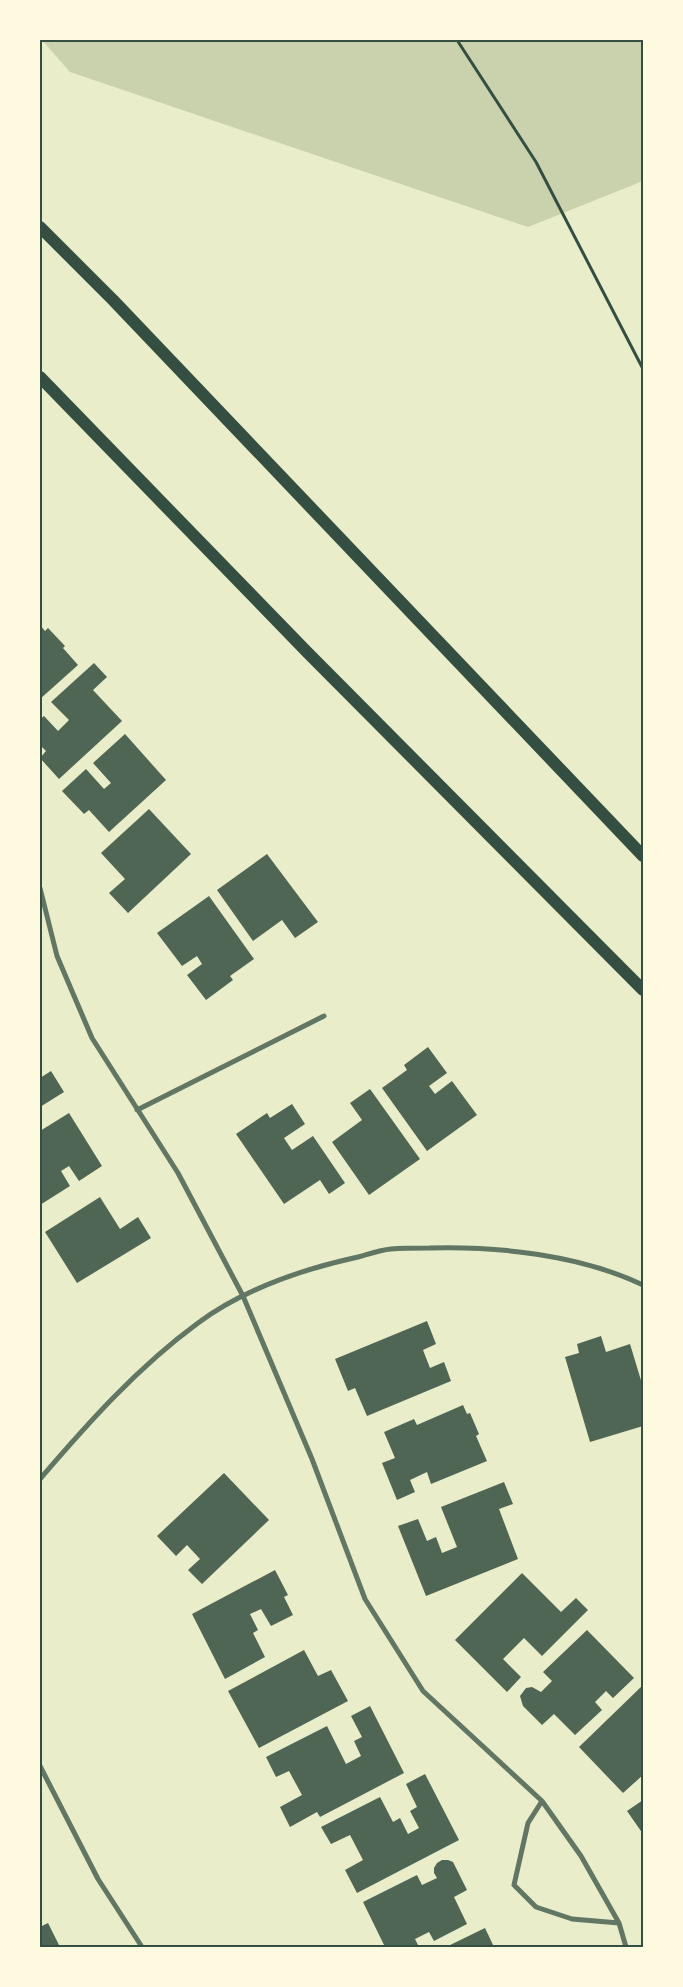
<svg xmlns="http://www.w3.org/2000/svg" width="683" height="1987" font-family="Overpass,sans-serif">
<rect width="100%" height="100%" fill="#e9edc9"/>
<path fill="#cad2ad" d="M42,40H643V181L528,227L70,72Z"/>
<path fill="#4f6655" d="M40,625L45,631L48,628L65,646L63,648L78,665L40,699Z
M94,663L107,677L93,690L122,721L59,779L40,758L46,751L40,745V719L44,716L58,731L69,720L51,702Z
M125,734L166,780L109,832L89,810L84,814L62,791L86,769L104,789L111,783L93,763Z
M149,809L191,854L128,913L109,893L125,879L101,853Z
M267,854L318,922L295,938L282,920L253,941L217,890Z
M209,896L254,959L230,976L233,980L206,1000L187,975L202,964L197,956L182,966L157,933Z
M428,1047L447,1073L429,1086L435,1094L452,1081L477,1115L427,1151L382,1088L407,1070L404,1065Z
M51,1071L64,1092L40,1107V1078Z
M370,1089L420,1159L369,1195L332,1142L362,1120L350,1103Z
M292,1104L305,1124L284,1138L292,1150L313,1136L345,1183L329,1194L320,1180L284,1204L236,1134L267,1113L270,1118Z
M69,1113L102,1166L79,1181L69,1166L61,1171L70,1186L40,1205V1131Z
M100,1197L120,1229L138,1217L151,1238L77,1283L45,1232Z
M427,1321L436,1344L423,1350L430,1368L444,1362L451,1381L367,1416L355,1388L348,1391L335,1359Z
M601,1336L606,1352L630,1344L643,1387V1426L590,1442L565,1357L579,1353L577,1344Z
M463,1405L467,1414L470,1413L479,1434L476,1436L487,1461L431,1484L427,1472L410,1480L415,1492L397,1500L382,1463L395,1458L384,1432L414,1419L417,1425Z
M224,1473L269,1520L202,1584L188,1570L200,1559L187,1545L176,1556L157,1536Z
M504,1482L513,1504L499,1509L518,1559L426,1596L398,1526L418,1519L427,1541L436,1537L442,1553L457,1547L441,1507Z
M275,1570L288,1595L284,1597L293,1615L271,1626L261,1609L250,1614L258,1630L253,1633L265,1657L225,1679L192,1614Z
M522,1573L561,1612L576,1598L588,1610L542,1656L524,1638L503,1659L521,1677L507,1692L455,1640Z
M587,1630L634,1678L613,1698L606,1691L595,1702L602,1710L575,1735L554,1714L542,1725L523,1706L520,1696L526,1688L532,1687L541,1692L552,1681L543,1672Z
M304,1650L318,1676L331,1670L348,1701L259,1748L228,1691Z
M643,1685V1775L623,1793L579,1747Z
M370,1706L404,1773L320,1817L317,1812L290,1827L280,1807L302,1795L289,1771L276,1777L266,1757L327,1726L346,1764L361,1756L354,1741L362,1737L351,1716Z
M425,1774L459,1840L357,1893L345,1870L363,1860L350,1835L331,1844L321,1827L380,1797L393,1822L400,1818L408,1834L419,1828L410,1811L417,1807L406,1784Z
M643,1800V1834L627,1811Z
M442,1860H448L453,1862L467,1890L454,1897L467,1924L434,1941L429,1932L415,1939L419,1947H385L363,1902L417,1875L422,1885L437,1878L434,1873V1868L437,1863Z
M48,1923L60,1947H40V1927Z
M485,1928L494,1947H446Z"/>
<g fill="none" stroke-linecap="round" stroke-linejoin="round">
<path stroke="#344e41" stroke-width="3" d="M457,40L536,162L643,369"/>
<path stroke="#617663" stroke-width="5" d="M40,888L57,956L92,1038L178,1173L243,1296L312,1459L365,1599L423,1691L542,1801L581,1856L619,1923L626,1947
M137,1110L324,1016
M40,1479C88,1423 138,1367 198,1323C244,1289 303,1269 358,1257C369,1254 380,1250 391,1249C403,1248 416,1248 429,1248C498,1246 580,1255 643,1285
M40,1766L98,1879L142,1947
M542,1801L528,1823L514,1885L536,1907L572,1919L619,1923"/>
<path stroke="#344e41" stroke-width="12" d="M40,227L113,300L643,856
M40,377L307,652L643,990"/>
</g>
<rect width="683" height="1987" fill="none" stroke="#fefae0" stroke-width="82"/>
<rect x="41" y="41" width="601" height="1905" fill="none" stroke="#344e41" stroke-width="2"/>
</svg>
